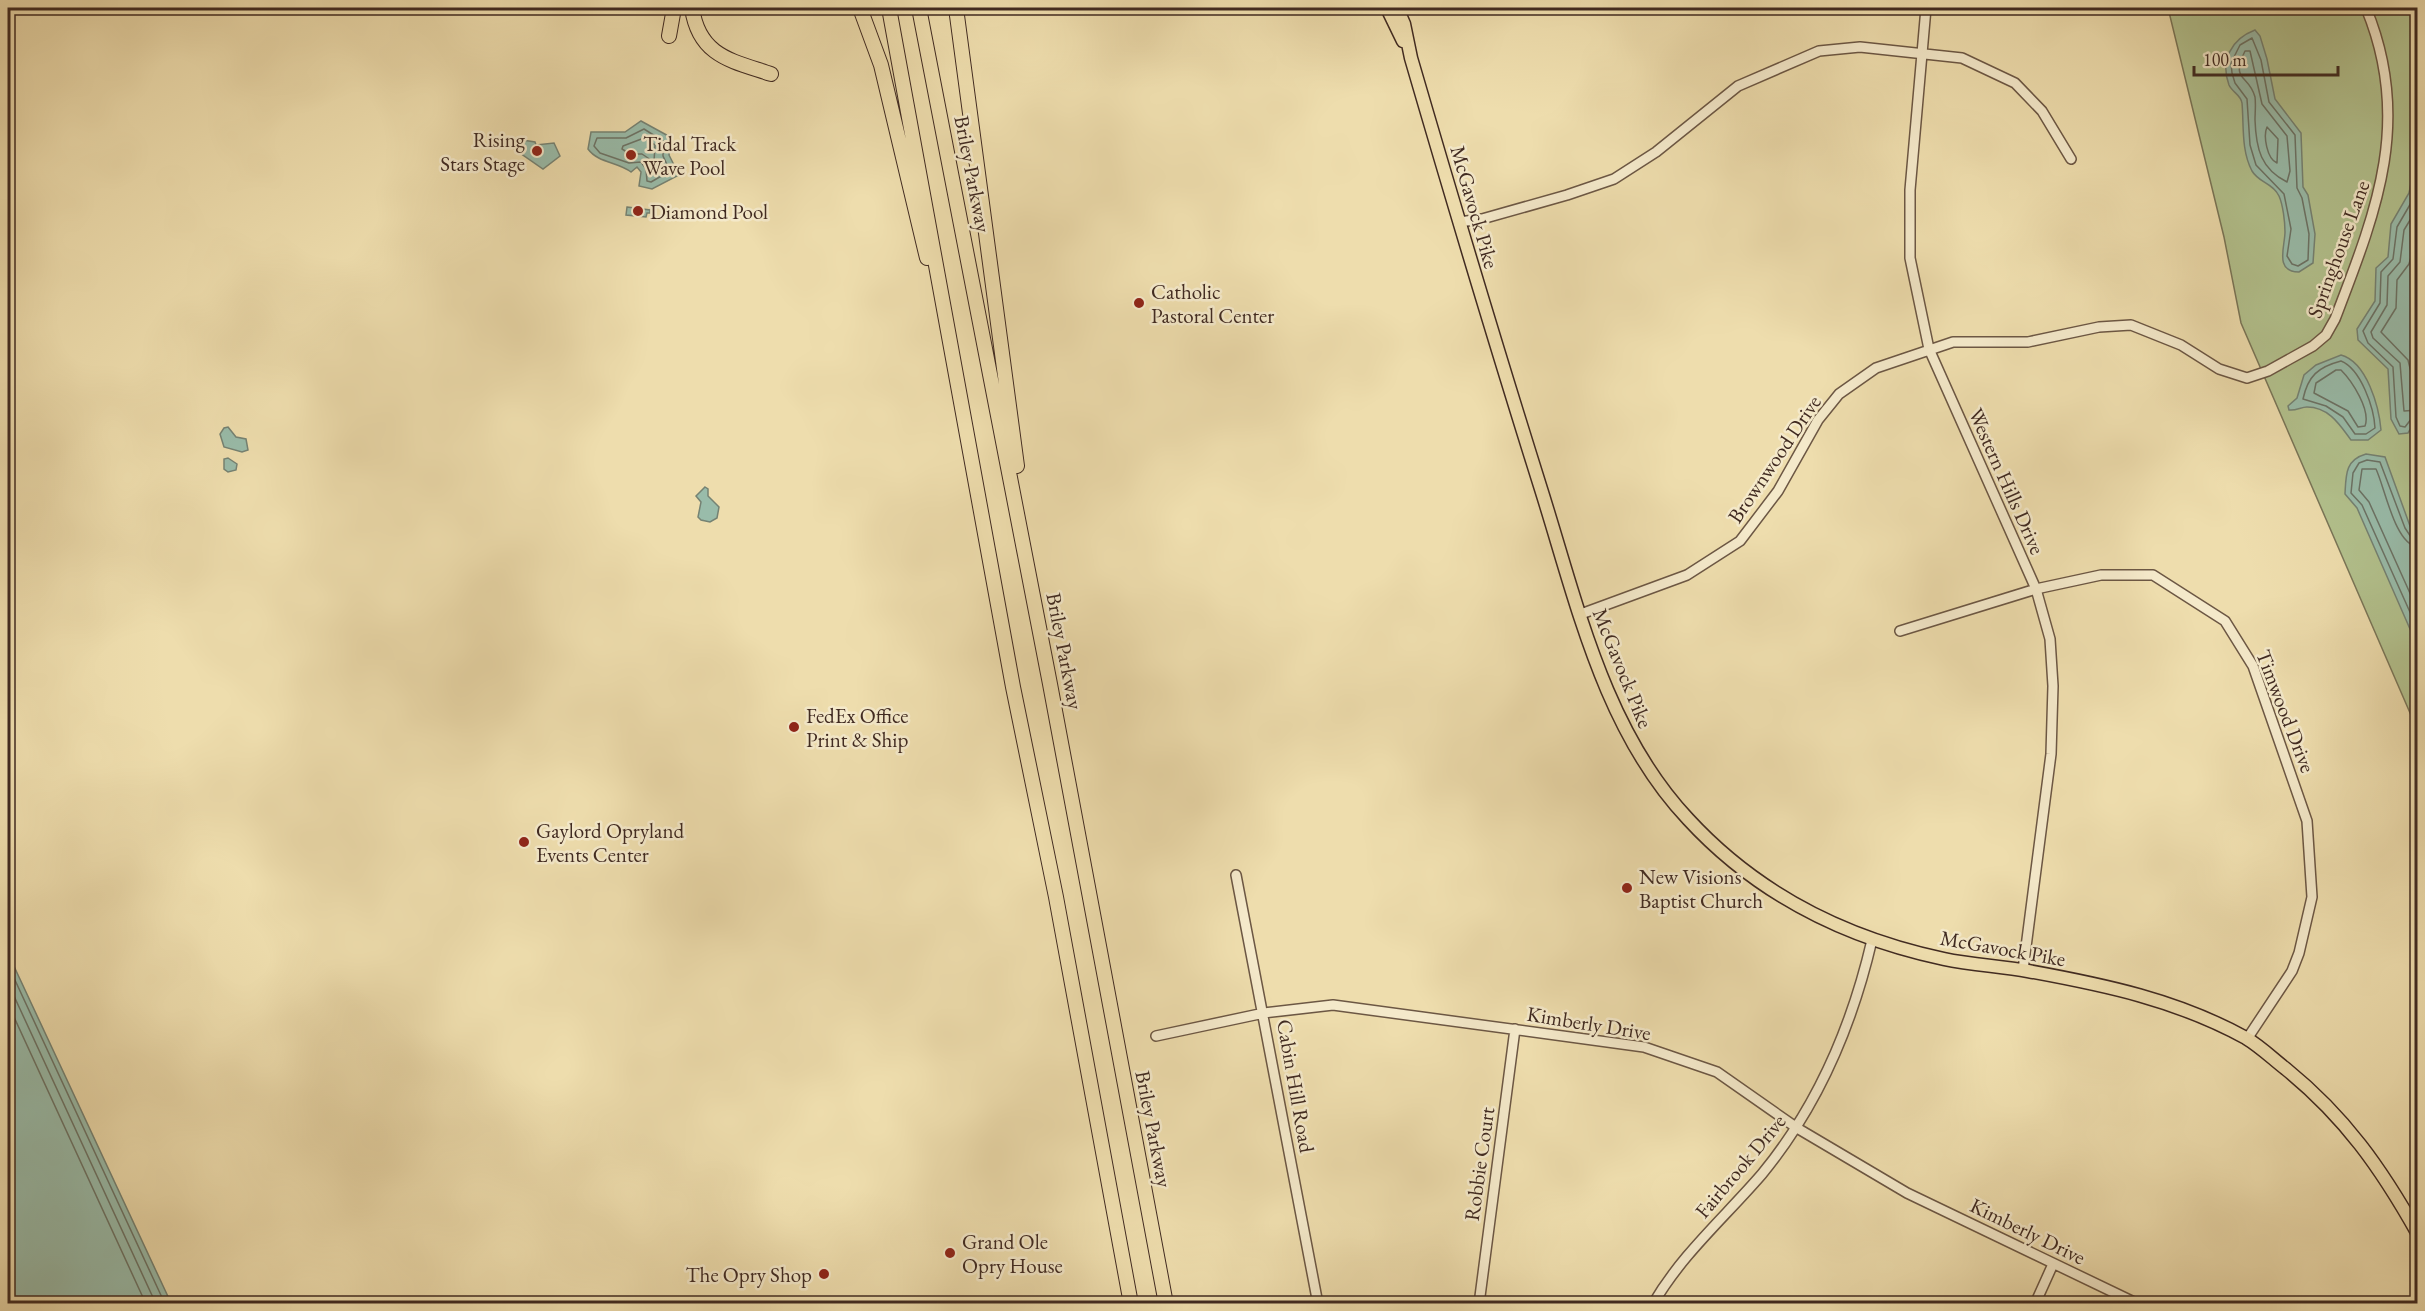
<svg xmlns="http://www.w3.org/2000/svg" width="2425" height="1311" font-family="'EB Garamond',serif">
<rect width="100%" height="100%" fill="#eeddad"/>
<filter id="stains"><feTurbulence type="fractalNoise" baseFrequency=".00333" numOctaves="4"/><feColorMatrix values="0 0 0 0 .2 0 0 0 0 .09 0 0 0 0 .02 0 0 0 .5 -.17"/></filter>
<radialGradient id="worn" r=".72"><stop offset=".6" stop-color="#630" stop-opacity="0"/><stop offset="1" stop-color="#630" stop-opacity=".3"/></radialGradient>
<path fill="#b3c28e" stroke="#7a7658" stroke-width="1.5" d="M2168,8H2417V729L2241,323L2224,237Z"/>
<path fill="#99bcaa" stroke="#758273" stroke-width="1.5" d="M2255,30L2260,36L2267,59L2275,99L2301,133L2303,187L2308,195L2315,234L2313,263L2299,272C2274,272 2285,246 2285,232C2285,222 2283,205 2279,196C2273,183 2259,183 2252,171C2241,150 2244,126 2242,103C2241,95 2232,92 2229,85C2220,61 2231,39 2255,30Z
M641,121L672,138L669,155L679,175L652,189L639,186L641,172L637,167L631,172C618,162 598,163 588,149L591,132H625Z
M516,139L535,142L536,145L554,143L560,156L543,169L510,146Z
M2417,154V418L2408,433L2399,434L2391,419L2388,369L2358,340L2357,329L2375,301L2376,268L2388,257L2391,224L2409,193Z
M627,207L650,210V213H647L646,217L626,215Z
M2341,355C2367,362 2379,407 2381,430L2368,440H2351C2340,425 2329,407 2307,407C2301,407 2296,411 2289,410L2288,406L2297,398L2304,375L2316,365Z
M228,427L236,437L246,439L248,450L242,452L224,447L220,434L224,428Z
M2366,454L2385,457L2410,526L2417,538V645L2357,508L2345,494C2346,475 2345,460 2366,454Z
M228,458L237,464L236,470L228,472L224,469V459Z
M705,487L708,489V496L719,507L717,518L710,522L701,520L698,517L701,502L696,496Z
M8,953L12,962L171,1303H8Z"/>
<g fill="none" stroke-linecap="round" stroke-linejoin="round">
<path stroke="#6c7366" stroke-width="1.5" d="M2252,38L2261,60L2269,102L2295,135L2297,188L2302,198L2309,234L2308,260L2298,266L2292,264L2287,256L2291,229L2284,194L2256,165L2250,145L2247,99L2235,83L2232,73L2231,63L2240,45Z
M2245,51H2250L2262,104L2287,136L2290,171L2287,182C2261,169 2256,149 2255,120C2255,113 2256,104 2255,97C2249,74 2230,82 2245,51Z
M2267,127L2278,139L2277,163C2267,159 2263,136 2267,127Z
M644,129L663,141V156L670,171L651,182L647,181L646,169L641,162L629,163L600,153L594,146L597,138H626Z
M644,138L655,145L654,162L642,154H630L622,149L623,146Z
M2418,174L2415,196L2397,227L2393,259L2381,272L2380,303L2363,331L2368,343L2393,367L2396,417L2400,426L2405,427L2412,418L2418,417
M2418,207L2404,230L2400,262L2388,276L2387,305L2371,332L2373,338L2400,363L2404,411L2418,410
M2418,224L2412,233L2413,250L2409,264L2397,280L2396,308L2381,332L2408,360L2412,376V398L2418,401
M2341,361C2361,369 2374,408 2375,428L2366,434H2355L2343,417L2326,406L2303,399C2308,376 2318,367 2341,361Z
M2336,370H2341C2352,381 2371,410 2365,426L2358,427L2348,411L2314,393L2316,383Z
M2418,539L2411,537L2405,528L2380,462L2367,460L2359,463L2353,473L2351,493L2362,505L2418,630
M2418,547C2395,545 2385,488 2376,469H2362L2359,490L2369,502L2418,611
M8,965L165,1304
M8,983L156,1304
M8,1004L146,1304"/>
<defs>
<path id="minor" d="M1926,8L1910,190V258L1929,349L2036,589L2050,639L2053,686L2051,754L2023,970
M1459,222L1482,219L1567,195L1614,179L1656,152L1738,86L1819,51L1860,47L1962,58L2015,83L2042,111L2071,159
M1581,614L1687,575L1740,541L1778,491L1818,420L1839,394L1876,368L1953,342H2028L2099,327L2131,325L2181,345L2219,369L2247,378L2268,371L2313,346L2326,335L2335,319C2376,212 2413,121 2366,8
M1900,631L2036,589L2101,575H2153L2225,621L2253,666L2307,821L2312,897L2299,953L2292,971L2247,1039
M1236,875L1318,1304
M1156,1036L1264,1013L1333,1005L1644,1047L1717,1072L1797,1128L1907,1193L2138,1304
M1479,1304L1515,1029
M1653,1304C1682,1254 1725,1217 1762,1174C1818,1106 1852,1026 1872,940
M2035,1304L2053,1264"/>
<path id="major" d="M1387,8L1403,41
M1397,8L1404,24L1411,58C1453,202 1496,346 1541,489C1577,603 1604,730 1688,819C1757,894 1845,938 1944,959C1972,965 2000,966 2028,971C2105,985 2177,1000 2246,1038C2261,1047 2273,1059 2286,1069C2345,1117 2381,1168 2418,1234"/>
<path id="highway" d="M692,8C699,57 733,61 771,74
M860,8L881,65L927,258
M889,8L1013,687L1056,897L1131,1304
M919,8L1050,684L1166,1304
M956,8L1017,466
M669,36L674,8"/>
</defs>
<use href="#minor" stroke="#6c5744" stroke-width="12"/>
<use href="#major" stroke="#402a21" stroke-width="15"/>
<use href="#highway" stroke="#402a21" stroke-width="16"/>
<use href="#minor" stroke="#f4e9ca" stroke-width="9"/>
<use href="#major" stroke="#eeddad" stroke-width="12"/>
<use href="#highway" stroke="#eeddad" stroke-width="14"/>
</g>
<g fill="#8f2418" stroke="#f4e9ca" stroke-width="2">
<circle cx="537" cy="151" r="6"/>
<circle cx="631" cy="155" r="6"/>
<circle cx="638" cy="211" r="6"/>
<circle cx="1139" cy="303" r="6"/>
<circle cx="794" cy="727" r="6"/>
<circle cx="524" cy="842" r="6"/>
<circle cx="1627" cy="888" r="6"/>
<circle cx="950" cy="1253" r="6"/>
<circle cx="824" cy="1274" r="6"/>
</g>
<g text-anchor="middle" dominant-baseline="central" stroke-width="5" stroke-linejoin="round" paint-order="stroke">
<g font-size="21" fill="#402a21" stroke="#f4e9ca" text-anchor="start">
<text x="525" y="139" text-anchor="end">Rising<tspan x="525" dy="24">Stars Stage</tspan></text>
<text x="643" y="143">Tidal Track<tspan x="643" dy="24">Wave Pool</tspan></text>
<text x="650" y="211">Diamond Pool</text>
<text x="1151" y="291">Catholic<tspan x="1151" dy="24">Pastoral Center</tspan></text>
<text x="806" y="715">FedEx Office<tspan x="806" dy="24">Print &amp; Ship</tspan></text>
<text x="536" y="830">Gaylord Opryland<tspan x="536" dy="24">Events Center</tspan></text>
<text x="1639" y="876">New Visions<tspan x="1639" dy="24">Baptist Church</tspan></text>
<text x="962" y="1241">Grand Ole<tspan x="962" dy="24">Opry House</tspan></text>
<text x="812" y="1274" text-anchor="end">The Opry Shop</text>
</g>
<g font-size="21" fill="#402a21" stroke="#f4e9ca">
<text transform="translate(973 174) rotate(79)">Briley Parkway</text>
<text transform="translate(1475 207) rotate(74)">McGavock Pike</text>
<text transform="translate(2338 249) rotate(-70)">Springhouse Lane</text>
<text transform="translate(1774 459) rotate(-56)">Brownwood Drive</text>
<text transform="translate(2007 481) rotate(66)">Western Hills Drive</text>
<text transform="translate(1065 651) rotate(79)">Briley Parkway</text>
<text transform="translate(1623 668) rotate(68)">McGavock Pike</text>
<text transform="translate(2286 711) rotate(69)">Timwood Drive</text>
<text transform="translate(2003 948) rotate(10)">McGavock Pike</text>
<text transform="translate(1589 1023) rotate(9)">Kimberly Drive</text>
<text transform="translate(1296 1086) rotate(80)">Cabin Hill Road</text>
<text transform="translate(1154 1129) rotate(79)">Briley Parkway</text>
<text transform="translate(1479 1164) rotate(-82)">Robbie Court</text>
<text transform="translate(1740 1166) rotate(-50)">Fairbrook Drive</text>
<text transform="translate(2028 1231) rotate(26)">Kimberly Drive</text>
</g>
</g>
<rect width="2425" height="1311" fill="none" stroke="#eeddad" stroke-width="30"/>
<rect x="9" y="9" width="2407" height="1293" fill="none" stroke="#402a21" stroke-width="3"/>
<rect x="15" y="15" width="2395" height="1281" fill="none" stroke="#402a21" stroke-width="1.5"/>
<path d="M2194 66v9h144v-9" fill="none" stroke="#402a21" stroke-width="3"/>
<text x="2203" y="66" font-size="18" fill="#402a21" stroke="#f4e9ca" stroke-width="4.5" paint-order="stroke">100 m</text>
<rect width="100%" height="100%" filter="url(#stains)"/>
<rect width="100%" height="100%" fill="url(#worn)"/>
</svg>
